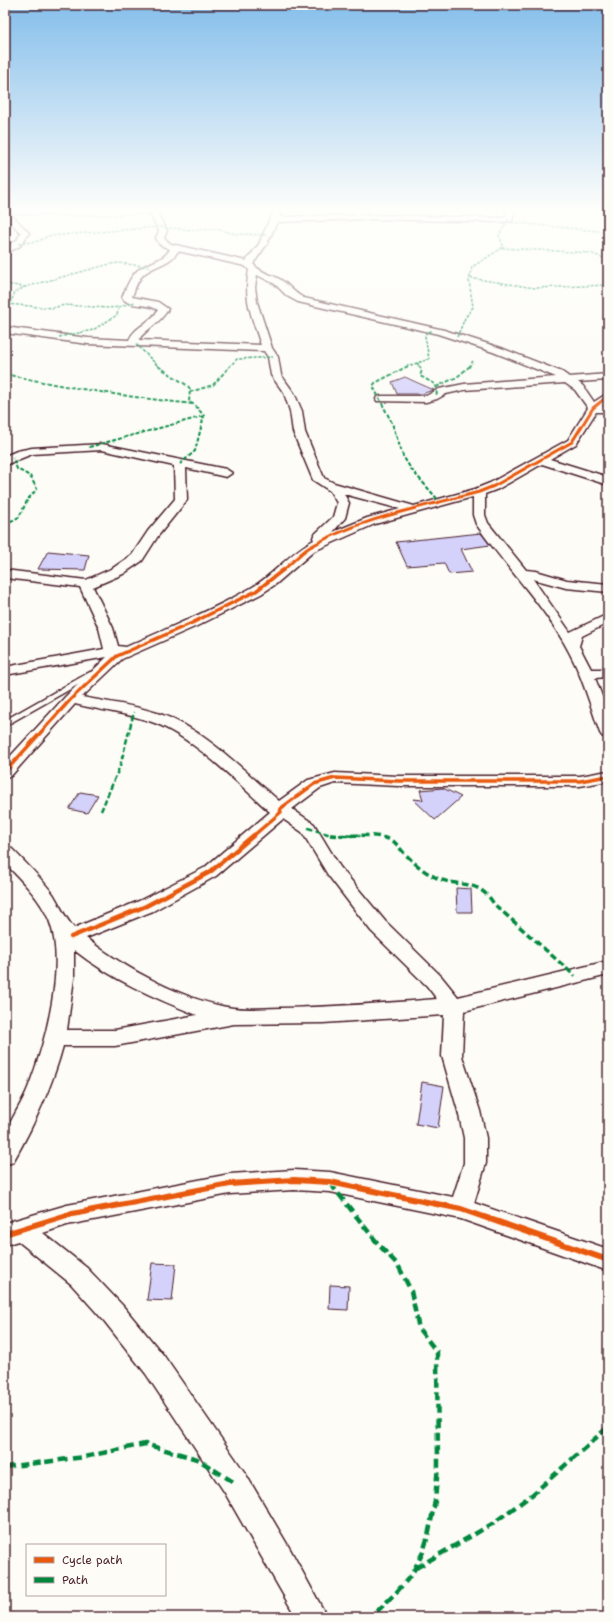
<svg xmlns="http://www.w3.org/2000/svg" width="613" height="1622" font-family="'Shantell Sans',sans-serif">
<rect width="100%" height="100%" fill="#fdfcf7"/>
<filter id="ink" filterUnits="userSpaceOnUse"><feTurbulence type="fractalNoise" baseFrequency=".025" numOctaves="2"/><feDisplacementMap in="SourceGraphic" scale="8" xChannelSelector="R" yChannelSelector="G"/><feConvolveMatrix kernelMatrix="1 2 1 2 8 2 1 2 1" color-interpolation-filters="sRGB"/></filter>
<g filter="url(#ink)">
<path fill="#d4d1fa" stroke="#4a1f2b" d="M405,377L418,383L434,390L424,393V394H397L392,382Z
M481,533L490,545L461,549L472,572L449,574L444,563L407,566L396,542Z
M48,551L89,555L85,570L38,569Z
M443,788L461,797L435,820L413,799L423,800L420,790Z
M80,792L98,795L87,813L69,809Z
M456,888L471,889L472,912H457Z
M422,1082L444,1086L438,1128L416,1124Z
M152,1263L176,1264L172,1301L147,1300Z
M330,1285L349,1286L348,1310L329,1309Z"/>
<g fill="none" stroke-linecap="round" stroke-linejoin="round">
<defs>
<path id="service" d="M90,672H96L97,674L5,726V720Z"/>
<path id="minor" d="M5,209H10V213L29,233L20,246L5,254V248L17,240L21,233L5,217Z
M147,209H155L167,231L164,238L171,244L246,261L259,244L274,209H282L279,217L369,215L502,218L505,217L507,209H515L512,221L502,222L369,219L277,222L267,244L253,264C260,273 272,274 281,280C290,286 294,293 304,298L444,330L501,348L562,372L569,377L608,374V380L578,382L583,386L594,402L608,393V401L602,406L608,408V412H596L576,444L550,459L608,477V485L542,464L498,489L485,494V515L488,523L526,570L536,571L567,580L608,584V592L566,588L533,579L570,632L608,614V623L582,636L579,646L591,669H608V677L595,678L608,712V738L602,736L600,733C592,710 585,686 575,664C551,611 508,571 476,524L473,515V497L375,524L314,551L276,584L261,594L197,626L122,659L82,697C107,702 135,705 160,714C204,729 244,771 279,801L308,780L335,773L398,776H580L608,771V781L580,786H398L335,783L320,788L292,809L314,824L340,867L385,921L441,976L458,997L608,961V975L464,1011L462,1056L480,1111L486,1138V1163L474,1203L608,1249V1271L461,1219L330,1192L294,1190L230,1194L67,1225L43,1233L87,1268L123,1306L164,1356L245,1473L290,1549L327,1617H296L225,1493L146,1374L105,1322L71,1284L18,1241L5,1245V1223L67,1205L230,1174L294,1170L330,1172L453,1197L464,1163V1138L458,1111L442,1056L444,1015L323,1023L234,1024L115,1046H63C52,1087 34,1125 13,1162L5,1165C5,1156 3,1143 5,1134C10,1121 22,1103 28,1088C45,1044 67,965 49,920C40,898 21,880 5,863V846L11,848C26,863 40,877 53,894C60,905 65,918 74,928L139,901L204,868L270,812C237,783 191,734 149,721C125,713 99,710 75,704L11,776L5,777V762L66,696L107,657L5,675V667L104,649L99,628L80,587L5,578V570L86,580L113,568L132,555L148,531L175,499L174,466L102,450L32,454L5,465V456L17,451L32,448L102,444L226,469L232,473L226,477L186,468L187,500L158,536L142,561L123,574L93,587L113,628L118,646L126,647C168,628 211,611 251,588C274,575 290,552 314,540L313,538L314,535L333,517L337,503L330,491L313,480L293,432L290,411L284,393L271,375L268,357L264,351L88,344L5,333V327L88,338L129,340C135,326 151,323 158,310C147,302 132,309 122,298C126,288 130,277 138,270C148,262 164,261 170,249L160,245L156,238L159,231ZM178,251L245,266L249,270C243,299 252,317 261,345L139,340C142,332 161,323 168,309L158,302L132,297C135,289 137,280 144,274C155,265 171,264 178,251ZM257,275L275,284L287,296L298,302L438,334L493,352L556,377L464,384L439,389L426,396H381L377,397L376,399L377,401L426,402L437,399L446,394L464,390L565,383L575,390L588,408L568,440L490,483L475,489L414,506L334,483L324,478L305,432L302,411L294,393L281,375L278,357L272,348L257,302L255,287ZM344,494L400,509L367,518L333,532L345,518L349,503ZM283,819L302,832L328,875L371,931L427,986L437,999C386,1003 334,1007 282,1008C266,1008 249,1010 233,1008C185,1001 125,969 86,938L153,911L216,876ZM74,950C111,979 154,998 197,1015L115,1030H67L74,978Z"/>
</defs>
<use href="#service" stroke="#4a1f2b" stroke-width="3"/>
<use href="#minor" stroke="#4a1f2b" stroke-width="3"/>
<use href="#service" fill="#fdfcf7" fill-rule="evenodd"/>
<use href="#minor" fill="#fdfcf7" fill-rule="evenodd"/>
<path stroke="#00873e" stroke-width="1.5" stroke-dasharray="3 1.5" stroke-linecap="butt" d="M367,209L369,217
M6,213L57,216L152,214
M507,222L608,232
M18,244L39,241L48,236L160,227L192,230L217,229L235,234L268,235
M502,248L590,253L608,260
M470,278L535,288L608,285
M5,284L25,287
M5,304L11,302L15,292L25,287L110,264L119,263L151,267
M7,304L52,308L65,305L108,308L119,307L135,302
M59,337L93,330L117,315L119,307
M457,337L465,318L473,307L469,281L472,267L502,248L503,245L499,235L509,219
M136,344L159,367
M417,363L420,367
M229,367L237,359L273,357
M406,367L429,359L425,336L426,333L433,330
M469,367L473,361"/>
<path stroke="#00873e" stroke-width="2" stroke-dasharray="4 2" stroke-linecap="butt" d="M158,366L188,386L190,389L189,402L195,405L204,416L195,451L180,464
M408,366L375,383L373,386L392,423L403,456L411,469L440,502
M419,366L422,370L420,376L435,384L437,395
M5,374C67,388 129,397 193,404
M436,387L457,377L470,366
M190,392L213,385L230,366
M89,447L204,416
M5,524L19,517L28,499L37,489L30,476L17,469L13,458"/>
<path stroke="#00873e" stroke-width="2.5" stroke-dasharray="5.5 2.5" stroke-linecap="butt" d="M101,811L120,766L134,712
M308,828L331,835L363,836"/>
<path stroke="#00873e" stroke-width="3.5" stroke-dasharray="7 3.5" stroke-linecap="butt" d="M330,835C350,837 372,832 391,840C396,842 400,849 404,853C412,861 425,873 435,877C460,889 477,877 494,904L575,976"/>
<path stroke="#00873e" stroke-width="4.5" stroke-dasharray="9 4.5" stroke-linecap="butt" d="M330,1183L379,1245L398,1265L411,1291L419,1329L437,1352L438,1465L435,1501L428,1536L423,1552L412,1574L395,1594L371,1617
M5,1467L84,1457L145,1444L197,1459L235,1483
M416,1568L492,1524L533,1494L608,1427"/>
<defs>
<path id="cycleway-far3" d="M282,571C291,564 300,553 310,547C361,518 423,507 479,492L494,486L572,442L593,408L608,396"/>
<path id="cycleway-far2" d="M5,772L71,699L117,656L192,623L256,591L283,570
M253,836L281,812L280,809L314,784L335,778L398,781H580L608,776"/>
<path id="cycleway-far1" d="M71,937L146,906L210,872L254,835"/>
<path id="cycleway" d="M5,1234L67,1215L230,1184L294,1180L330,1182L461,1209L608,1260"/>
</defs>
<use href="#cycleway-far3" stroke="#fdfcf7" stroke-width="4.5"/>
<use href="#cycleway-far2" stroke="#fdfcf7" stroke-width="5.5"/>
<use href="#cycleway-far1" stroke="#fdfcf7" stroke-width="7"/>
<use href="#cycleway" stroke="#fdfcf7" stroke-width="8"/>
<use href="#cycleway-far3" stroke="#e8590c" stroke-width="3"/>
<use href="#cycleway-far2" stroke="#e8590c" stroke-width="3.5"/>
<use href="#cycleway-far1" stroke="#e8590c" stroke-width="4.5"/>
<use href="#cycleway" stroke="#e8590c" stroke-width="6"/>
</g>
</g>
<linearGradient id="sky" x2="0" y2="1"><stop stop-color="#84beeb"/><stop offset="0.48" stop-color="#fefefb"/><stop offset="1" stop-color="#fefefb" stop-opacity="0"/></linearGradient>
<rect width="613" height="436" fill="url(#sky)"/>
<rect width="613" height="1622" fill="none" stroke="#fdfcf7" stroke-width="20"/>
<rect x="10" y="10" width="593" height="1602" fill="none" stroke="#4a1f2b" stroke-width="1.5" filter="url(#ink)"/>
<rect x="26" y="1544" width="140" height="52" fill="#fdfcf7" stroke="#b5a4a5"/>
<rect x="34" y="1557" width="20" height="6" fill="#e8590c" stroke="#b5a4a5"/>
<text x="62" y="1564" font-size="12" fill="#4a1f2b">Cycle path</text>
<rect x="34" y="1577" width="20" height="6" fill="#00873e" stroke="#b5a4a5"/>
<text x="62" y="1584" font-size="12" fill="#4a1f2b">Path</text>
</svg>
